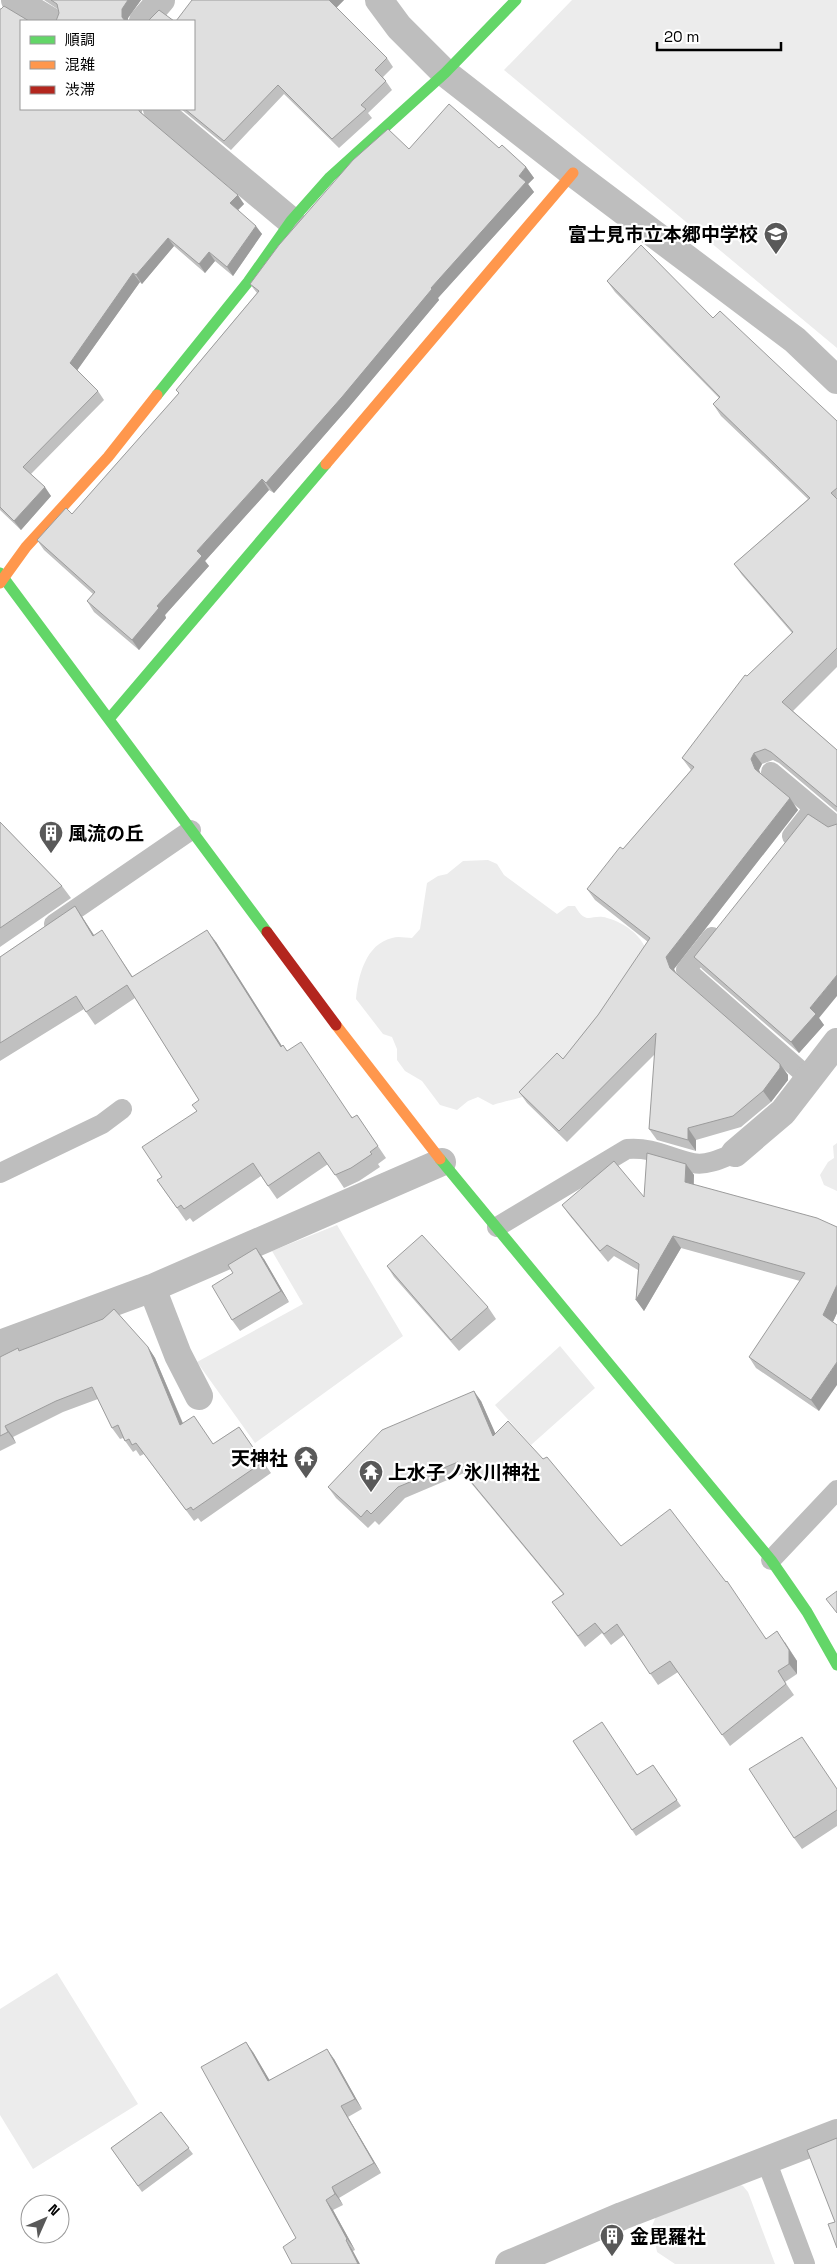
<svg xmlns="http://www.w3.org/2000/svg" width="837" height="2264" font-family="'Space Grotesk','Noto Sans JP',sans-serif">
<rect width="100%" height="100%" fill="#fff"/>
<path fill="#ececec" d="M572,0H837V348L504,70Z
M488,860L497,864L504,875L557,914L568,906H575C587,927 591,913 607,918C626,923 644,937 648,956L620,997L533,1093C520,1099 507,1100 493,1105L478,1097L468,1101L457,1110L440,1105L422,1081L405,1071L397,1060V1049L392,1037L383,1034L356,999C358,976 366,944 392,938C398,936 406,938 412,938L420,929L427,883L438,876L447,874L463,861Z
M837,1143V1191L824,1185L820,1175L828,1162L834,1158L833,1146Z
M337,1225L403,1336L255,1443L197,1362L303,1304L272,1251Z
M560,1346L595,1388L531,1445L495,1405Z
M57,1973L138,2104L33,2169L0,2115V2009Z
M736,2183L743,2186L748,2192L775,2264H675L657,2252L652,2226L657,2214Z"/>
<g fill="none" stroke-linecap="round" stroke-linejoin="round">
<path stroke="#bebebe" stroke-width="20" d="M771,772L837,827
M792,836L814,808
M54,924L191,830
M712,937L686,970L810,1079
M0,1173L102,1124L122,1109
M497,1227L627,1149C655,1147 668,1158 693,1163C707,1166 723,1158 735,1153
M771,1560L837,1490
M766,2160L805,2264"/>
<path stroke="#bebebe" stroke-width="28" d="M15,0L50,21
M379,0L399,27L445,73L573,173L795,340L837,380
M143,21L161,0
M157,109L291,221
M735,1153L783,1112L837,1042
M152,1288L178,1355L199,1396
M0,1344L152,1288L442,1162
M509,2264L622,2216L837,2133"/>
<path stroke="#63d668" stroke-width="11" d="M157,395L248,282L291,221L330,177L445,73L516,0
M0,573L267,932
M109,719L326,464
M440,1159L771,1560L807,1612L837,1665"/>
<path stroke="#ff974d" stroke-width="11" d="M326,464L573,173
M0,583L26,547L108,457L157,395
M336,1025L440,1159"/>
<path stroke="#b3261e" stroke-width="11" d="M267,932L336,1025"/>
</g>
<path fill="#c0c0c0" d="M44,0H141L128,18V21H56L59,13V10Z
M192,0H344L336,8L387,58L393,67L383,77L392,90L368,113L372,118L339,148L284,94L231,150L181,109H194Z
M0,9L21,109H142V113L244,204L238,210L262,234L233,276L215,261L205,273L174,246L142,284L140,282L77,370L98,391L104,400L31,474L51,496L21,530L0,510Z
M499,148L526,167L534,178L528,184L534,192L438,298L439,300L349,407L274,493L269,490L205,561L209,566L165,615L166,618L139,650L94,612L87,601L93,594L44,550L37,540L72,514L179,393L176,390L257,293L250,284L409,149Z
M607,281L713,318L837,421V667L793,711L837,750V812L779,763L773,760L762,764L759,770L761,774L798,810L674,969L676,972L780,1064L788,1075V1080L771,1102L741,1127L696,1140V1151L657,1140L649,1129L655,1054L567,1142L527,1103L519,1092L563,1059L598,1015L648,942L595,900L587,889L623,849L691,770L682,758L747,676L792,633L742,575L734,564L808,499L721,416L713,404L719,398L615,292Z
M0,822L62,886L71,898L0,947Z
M828,827L819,1018L824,1025L799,1053L702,969L694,957Z
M75,906L94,935L110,943L133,977L216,942L282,1046L353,1118L357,1115L386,1158L378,1164L380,1167L359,1181L344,1188L328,1164L277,1199L261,1176L193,1222L190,1218L186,1221L157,1180L162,1177L197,1111L199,1100L135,998L95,1025L84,1009L0,1061V957Z
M686,1164L694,1175V1185L837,1227V1313L833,1322L819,1411L756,1368L749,1357L800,1281L681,1248L644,1311L636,1300L638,1270L614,1256L608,1262L570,1216L562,1205L644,1197Z
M264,1259L289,1302L240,1331L232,1320Z
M387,1266L488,1307L496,1319L459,1351L394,1277Z
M148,1347L155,1358L183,1423L213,1444L239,1427L271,1473L201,1522L198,1518L194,1521L144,1454L140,1456L136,1450L133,1452L123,1438L120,1439L112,1428L98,1399L63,1412L13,1437L16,1443L0,1451V1357L19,1351Z
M481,1401L495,1434L621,1546L766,1638L785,1642L797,1661V1674L785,1682L794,1695L730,1746L678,1672L658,1685L624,1635L611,1645L602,1633L585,1647L552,1602L563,1594L471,1483L464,1473L405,1498L379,1525L375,1521L368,1528L336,1498L328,1487Z
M573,1741L638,1775L653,1765L681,1806L636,1836Z
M837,1789V1826L802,1849L794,1838Z
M253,2052L269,2080L334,2059L362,2109L348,2117L381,2173L339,2198L343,2205L333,2210L355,2250L353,2251L296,2238Z
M161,2112L193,2154L142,2192L111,2148Z"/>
<path fill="#9c9c9c" d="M128,0H141L128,18V21H125L122,17V9Z
M329,0H344L335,9Z
M526,167L534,178L528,184L534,192L438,298L439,300L349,407L274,493L266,483L431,288L519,176Z
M238,195L244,204L236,212L230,203Z
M256,226L262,234L233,276L227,267Z
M168,238L174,246L142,284L136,275Z
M209,252L215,261L205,273L199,264Z
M133,273L140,282L76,372L70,363Z
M262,479L269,490L205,561L209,566L165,615L166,618L139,650L132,640L197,551Z
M45,487L51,496L21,530L14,521Z
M754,753L762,764L759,770L763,781L755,769L751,759Z
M790,798L798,810L674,969L678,979L670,968L666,957Z
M75,906L83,918L102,948L93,936Z
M207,930L216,942L290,1059L281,1047Z
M837,975V996L819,1018L824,1025L799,1053L791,1042L810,1008Z
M780,1064L788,1075V1080L771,1102L763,1091Z
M688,1128L696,1140V1151L688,1140Z
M686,1164L694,1175L693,1193L685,1182Z
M673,1236L681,1248L644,1311L636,1300Z
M256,1248L264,1259L289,1302L281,1291Z
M837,1285V1313L831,1326L823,1315Z
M148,1347L155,1358L188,1436L180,1425Z
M837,1362V1385L819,1411L811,1400Z
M474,1391L481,1401L501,1446L493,1436Z
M5,1426L13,1437L16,1443L8,1432Z
M777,1631L797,1661V1674L789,1664Z
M246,2042L253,2052L276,2091L268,2081Z
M327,2049L334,2059L362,2109L355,2099Z
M341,2106L348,2117L381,2173L374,2163Z
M332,2187L339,2198L343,2205L335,2194Z
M326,2200L333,2210L355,2250L347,2239Z
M346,2240L353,2251L360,2264H358Z"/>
<path fill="#dfdfdf" stroke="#9c9c9c" d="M51,0H128L122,9V17L125,21H56L59,13L57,4Z
M192,0H329L387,58L375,70L386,81L361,105L366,109L332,139L278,85L224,141L185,109H194V21H176Z
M4,6L29,21H21V109H138L140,112L238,195L230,203L256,226L227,267L209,252L199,264L168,238L136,275L133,273L70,363L98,391L23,467L45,487L14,521L0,507V9H1Z
M159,10L174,21H148Z
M449,104L499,148L502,145L526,167L519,176L526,182L431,288L432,289L342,397L266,483L262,479L197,551L202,556L157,606L159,608L132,640L87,601L95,592L37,540L66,508L72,514L179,393L176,390L259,291L250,284L279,245L353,160L388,129L409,149Z
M641,245L713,318L720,311L837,421V488L831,493L837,499V648L782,702L837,750V807L771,752L765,749L754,753L751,759L755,769L790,798L666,957L670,968L780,1064V1068L763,1091L733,1116L688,1128V1140L649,1129L656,1033L559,1131L519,1092L557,1053L563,1059L598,1015L650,938L587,889L620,847L623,849L694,767L682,758L745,675L747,676L793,632L734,564L810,498L713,404L720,397L607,281Z
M808,814L828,827L837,824V975L810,1008L816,1014L791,1042L694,957Z
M0,822L62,886L0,928Z
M75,906L93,936L102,930L132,977L207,930L281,1047L283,1045L287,1051L301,1042L352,1118L357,1115L378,1146L370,1152L372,1154L351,1168L335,1175L319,1152L268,1186L253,1163L184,1209L181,1205L177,1208L157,1180L162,1177L142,1147L197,1111L192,1105L199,1100L127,985L86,1012L76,996L0,1043V957Z
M647,1153L686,1164L685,1182L817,1218L837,1227V1285L823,1315L837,1325V1362L811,1400L749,1357L805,1273L673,1236L636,1300L639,1264L607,1245L600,1251L562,1205L614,1161L644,1197Z
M422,1235L488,1307L451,1340L387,1266Z
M256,1248L281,1291L232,1320L212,1286L233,1273L228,1265Z
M114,1309L148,1347L180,1425L194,1416L213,1444L239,1427L263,1462L193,1510L191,1507L186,1510L136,1443L132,1445L129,1439L125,1441L118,1425L112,1428L92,1387L56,1401L5,1426L8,1432L0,1436V1357L18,1348L19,1351L103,1319Z
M474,1391L493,1436L508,1421L543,1459L547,1457L621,1546L670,1509L726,1582L727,1581L766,1639L777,1631L789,1650V1664L778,1671L786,1684L722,1735L670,1661L650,1674L617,1624L604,1634L595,1623L578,1636L552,1602L564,1594L463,1472L458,1462L398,1487L371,1514L367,1510L361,1517L328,1487L382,1430Z
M837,1591V1613L826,1599Z
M602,1722L637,1775L653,1765L677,1800L632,1830L573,1741Z
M802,1737L837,1789V1810L794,1838L749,1769Z
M246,2042L268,2081L327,2049L355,2099L341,2106L374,2163L332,2187L335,2194L326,2200L347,2239L346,2240L358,2264H292L283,2247L296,2238L201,2067Z
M161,2112L189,2148L138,2186L111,2148Z
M837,2138V2248L828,2224L835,2222L807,2150Z"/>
<defs>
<symbol id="school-pin" viewBox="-11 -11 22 30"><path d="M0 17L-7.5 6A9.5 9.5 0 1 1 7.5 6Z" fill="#595959" stroke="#fff"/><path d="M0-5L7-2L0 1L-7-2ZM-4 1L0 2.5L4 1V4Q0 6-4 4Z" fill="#fff"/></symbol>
<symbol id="building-pin" viewBox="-11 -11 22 30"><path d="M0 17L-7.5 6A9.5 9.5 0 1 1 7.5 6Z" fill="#595959" stroke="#fff"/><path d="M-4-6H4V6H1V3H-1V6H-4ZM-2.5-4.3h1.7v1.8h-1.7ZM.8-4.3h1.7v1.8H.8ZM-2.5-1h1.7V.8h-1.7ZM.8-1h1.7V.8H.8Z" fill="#fff"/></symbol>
<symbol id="temple-pin" viewBox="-11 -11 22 30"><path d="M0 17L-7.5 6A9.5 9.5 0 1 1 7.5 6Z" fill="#595959" stroke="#fff"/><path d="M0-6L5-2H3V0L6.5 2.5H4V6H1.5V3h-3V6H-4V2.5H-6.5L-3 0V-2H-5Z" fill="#fff"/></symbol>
</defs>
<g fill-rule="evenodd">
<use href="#school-pin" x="762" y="220" width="28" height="38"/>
<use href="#building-pin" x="37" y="819" width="28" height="38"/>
<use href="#temple-pin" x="292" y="1444" width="28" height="38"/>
<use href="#temple-pin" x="357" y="1458" width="28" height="38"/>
<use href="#building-pin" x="598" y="2222" width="28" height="38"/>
</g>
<g text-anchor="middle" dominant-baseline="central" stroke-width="4.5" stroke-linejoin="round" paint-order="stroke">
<g font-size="19" font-weight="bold" fill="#000" stroke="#fff" text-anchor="start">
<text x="758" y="234" text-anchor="end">富士見市立本郷中学校</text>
<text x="68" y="833">風流の丘</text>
<text x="288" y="1458" text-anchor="end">天神社</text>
<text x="388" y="1472">上水子ノ氷川神社</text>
<text x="630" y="2236">金毘羅社</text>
</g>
</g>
<rect x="20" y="20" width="175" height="90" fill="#ffffff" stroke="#999999"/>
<rect x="30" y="36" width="25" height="8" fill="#63d668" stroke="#999999"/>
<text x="65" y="45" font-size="15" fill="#000000">順調</text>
<rect x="30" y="61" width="25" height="8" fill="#ff974d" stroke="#999999"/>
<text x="65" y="70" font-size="15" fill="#000000">混雑</text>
<rect x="30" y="86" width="25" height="8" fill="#b3261e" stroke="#999999"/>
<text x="65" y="95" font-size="15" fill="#000000">渋滞</text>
<g transform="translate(45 2219) rotate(45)"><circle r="24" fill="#ffffff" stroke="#999999"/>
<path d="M0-4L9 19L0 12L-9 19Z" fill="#595959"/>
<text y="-8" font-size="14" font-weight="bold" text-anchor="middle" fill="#000000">N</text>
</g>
<path d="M657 42v8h124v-8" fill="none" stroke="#000000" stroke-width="2.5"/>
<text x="664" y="42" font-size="15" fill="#000000" stroke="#ffffff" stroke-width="4" paint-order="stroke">20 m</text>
</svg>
